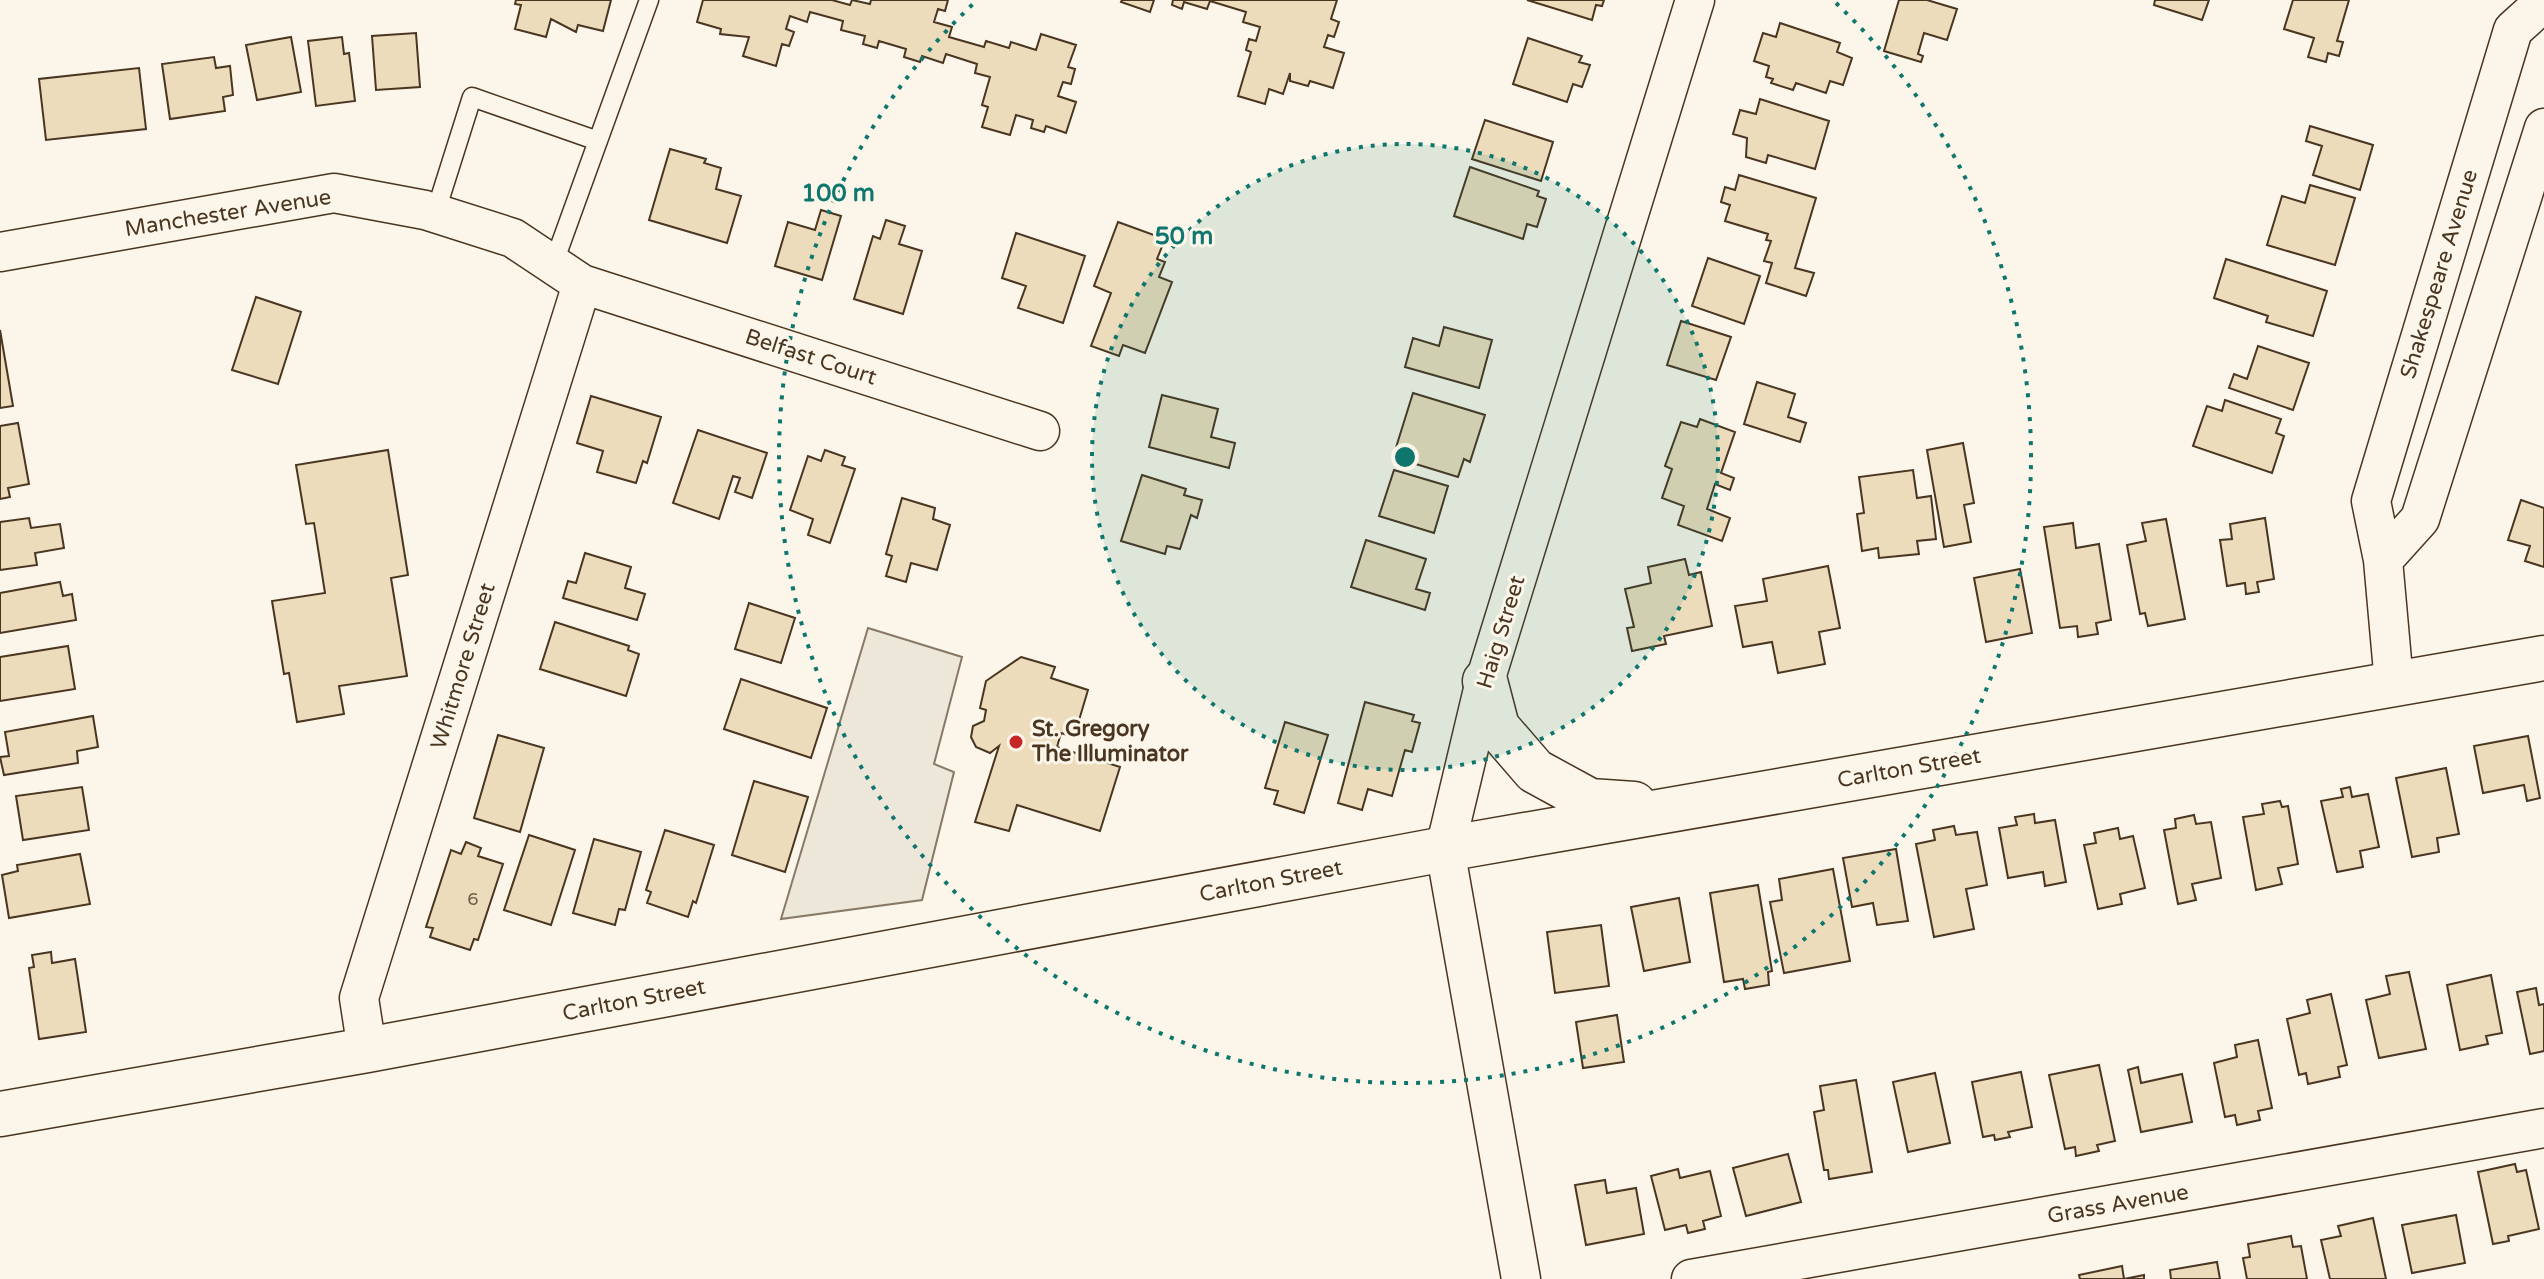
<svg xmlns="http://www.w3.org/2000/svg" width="2544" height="1279" font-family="'Varela Round',sans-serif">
<rect width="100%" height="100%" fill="#fbf6e9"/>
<path fill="#ede7d9" stroke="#887966" stroke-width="2" d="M868,628L962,657L934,764L954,772L922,900L781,919Z"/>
<path fill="#ecdcbc" stroke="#4a3520" stroke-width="2" d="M516,0H611L603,31L578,25L576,32L551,19L546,37L515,29L521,5L515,4Z
M703,0H832L850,5L852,0L870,4L871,0H948L945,11L938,9L934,22L952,27L949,37L984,47L986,41L1009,48L1011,42L1036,50L1041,34L1076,45L1068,67L1075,69L1071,84L1063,82L1058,96L1076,102L1066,133L1046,126L1044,132L1031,128L1033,120L1016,115L1010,135L982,127L988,107L982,105L990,77L975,73L977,64L946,54L943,63L922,56L920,62L904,57L906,49L879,41L877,48L863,44L865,36L841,30L843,21L810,12L807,22L790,16L786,29L794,32L789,46L782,44L776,66L743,56L749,37L720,34L721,29L697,22Z
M1122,0H1154L1150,12L1121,2Z
M1173,0H1337L1331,19L1339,22L1334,37L1328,35L1324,47L1344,53L1333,88L1310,81L1308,86L1290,81V73L1283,94L1269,89L1265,104L1238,96L1251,52L1246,50L1249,39L1256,41L1260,27L1243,22L1246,12L1210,1L1207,9L1184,2L1182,9L1172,5Z
M1527,0H1604L1602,6L1596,5L1592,20Z
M1899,0H1927L1957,9L1947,40L1924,33L1918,54L1923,56L1921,62L1884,51Z
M2155,0H2209L2202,20L2154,5Z
M2293,0H2349L2337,41L2343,42L2339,56L2328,53L2326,62L2308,57L2314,38L2284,29Z
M1780,23L1840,43L1837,52L1852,58L1843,85L1830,81L1826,93L1796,83L1793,90L1771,83L1773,79L1766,77L1769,66L1754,61L1763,33L1776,37Z
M416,33L420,87L376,90L372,36Z
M291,37L301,92L257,100L246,45Z
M342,37L344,54L349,53L355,101L316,106L308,41Z
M1528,38L1582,56L1579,62L1590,65L1582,87L1573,84L1567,102L1513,84Z
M214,57L216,68L230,66L233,95L223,97L225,111L170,119L162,64Z
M139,68L146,129L46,140L39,79Z
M1760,99L1829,121L1815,169L1768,155L1766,163L1746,157L1747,138L1733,134L1740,110L1756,114Z
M1485,120L1553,142L1541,181L1472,159Z
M2310,126L2373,145L2360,190L2313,175L2322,146L2306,141Z
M670,149L706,159L704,163L721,168L716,189L741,196L727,243L649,220Z
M1470,167L1539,191L1537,196L1546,199L1537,227L1527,224L1523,239L1454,216Z
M1739,175L1816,198L1795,268L1814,273L1806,296L1766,283L1772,263L1764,261L1771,241L1766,240L1768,234L1725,221L1730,205L1721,202L1725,187L1735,190Z
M2310,185L2355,198L2335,265L2267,245L2282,196L2305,203Z
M821,210L841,216L822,280L775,266L788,222L815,230Z
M886,220L905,226L899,244L922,251L903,314L854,299L873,236L880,239Z
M1118,222L1165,239L1157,259L1165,262L1159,277L1172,282L1145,353L1123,345L1119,356L1091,346L1111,293L1094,286Z
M1016,233L1085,256L1063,323L1018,308L1026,286L1002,278Z
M1708,258L1760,276L1744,324L1692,306Z
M2226,259L2327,291L2313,336L2266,322L2268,316L2214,298Z
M256,297L301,312L278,384L232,370Z
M1681,321L1731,337L1716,380L1667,365Z
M1444,327L1492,340L1479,388L1405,367L1413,338L1439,346Z
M0,330L13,406L0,408Z
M2258,346L2309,363L2293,410L2229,388L2234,374L2247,379Z
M1757,382L1795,394L1788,417L1806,423L1800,442L1744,424Z
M1413,393L1485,415L1470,462L1464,459L1458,477L1393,457Z
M1162,395L1218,409L1211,437L1235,443L1229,468L1149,447Z
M591,396L661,417L647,463L643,461L636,483L597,472L603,451L577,443Z
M2225,400L2281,419L2276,433L2284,436L2272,473L2193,446L2207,406L2222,411Z
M1700,419L1735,432L1721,473L1734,478L1730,490L1715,484L1707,509L1730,518L1722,541L1678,525L1684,506L1662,498L1672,469L1665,466L1681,422L1697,427Z
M18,423L29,484L8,488L10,497L0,499V426Z
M698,430L767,453L752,498L735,492L740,478L733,476L719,519L673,503Z
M1963,443L1974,503L1964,505L1971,542L1944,547L1927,450Z
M388,450L408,575L391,578L407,676L339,686L344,714L297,722L289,673L284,674L272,601L325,593L314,523L306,524L296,465Z
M825,450L845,457L842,465L855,469L830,543L808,535L813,519L790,510L808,456L821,461Z
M1394,470L1448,486L1434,533L1379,516Z
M1913,470L1917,498L1931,496L1936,539L1917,541L1919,554L1879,558L1878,548L1862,551L1857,514L1864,513L1859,477Z
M1142,475L1186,489L1184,495L1202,500L1197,518L1191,515L1180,549L1167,546L1165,554L1121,541Z
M902,498L935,508L933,519L950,525L937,570L911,563L906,582L886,576L892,556L886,554Z
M2521,500L2544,508V567L2525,561L2530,546L2508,540Z
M29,518L31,528L60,524L64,548L35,553L37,565L0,570V522Z
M2265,518L2274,579L2257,582L2259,592L2246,594L2245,583L2227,586L2220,540L2232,539L2230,524Z
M2166,519L2185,619L2148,626L2145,613L2140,614L2127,545L2146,541L2142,523Z
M2073,523L2076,548L2099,544L2111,620L2096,623L2098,634L2078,637L2077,626L2060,628L2044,527Z
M1366,540L1426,559L1416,589L1430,593L1425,610L1351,587Z
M585,553L631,567L625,588L645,594L637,620L563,598L568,581L576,583Z
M1685,559L1689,575L1701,572L1712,626L1664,636L1666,644L1632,651L1627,628L1634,627L1625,589L1651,583L1648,567Z
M1828,566L1840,628L1819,632L1825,664L1778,673L1772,642L1743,647L1735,606L1767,601L1763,579Z
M2020,569L2032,633L1986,642L1974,578Z
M60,582L63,596L72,594L76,620L0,633V593Z
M749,603L795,618L781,663L735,649Z
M555,622L629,646L628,650L639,654L626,696L540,669Z
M68,646L75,689L0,701V657Z
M1021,657L1055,667L1051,678L1088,690L1074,737L1061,733L1057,747L1120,767L1100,831L1017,805L1009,831L975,822L999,746L990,753L976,747L971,737L973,726L984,721L986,710L980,708L986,681Z
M741,679L827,708L811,758L724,729Z
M1365,702L1414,715L1412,721L1420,723L1412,752L1405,750L1392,796L1368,789L1362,810L1338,803Z
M93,716L98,747L77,751L78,763L4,775L0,757L9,756L5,732Z
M1285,722L1328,735L1304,813L1274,804L1278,791L1265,788Z
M498,735L544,748L520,832L474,818Z
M2528,736L2540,798L2527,801L2524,785L2483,793L2474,746Z
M2446,768L2459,834L2437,838L2439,852L2412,857L2396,778Z
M754,781L808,797L785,872L732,855Z
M82,787L89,830L23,840L16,796Z
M2350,787L2352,797L2368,794L2379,847L2360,851L2363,867L2337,872L2321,801L2343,797L2341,789Z
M2280,801L2282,807L2288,806L2298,864L2278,868L2282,884L2256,890L2243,817L2264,814L2262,804Z
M2034,814L2035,823L2055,820L2066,882L2045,886L2043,872L2008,878L1999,828L2017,825L2015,817Z
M2194,815L2196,824L2211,822L2221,878L2192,884L2196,900L2178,904L2164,830L2176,828L2175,819Z
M1954,826L1956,835L1977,832L1987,885L1966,889L1974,929L1934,937L1916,844L1935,840L1933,830Z
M2118,828L2120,839L2133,836L2145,888L2120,894L2122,904L2098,909L2084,845L2096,843L2094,833Z
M665,830L714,845L696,903L693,901L688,917L647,903L651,892L646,890Z
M529,835L575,850L551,925L504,910Z
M594,839L641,852L625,910L619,909L615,925L573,913Z
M466,842L481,848L478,856L503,864L478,940L474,939L470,950L430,937L433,928L426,927L451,850L461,854Z
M1896,849L1908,921L1877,925L1873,903L1852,907L1843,858Z
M80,854L90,904L9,918L2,875L18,871L17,865Z
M1833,869L1850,961L1784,973L1770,902L1782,900L1779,879Z
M1758,885L1772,971L1768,972L1769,985L1745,989L1743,979L1724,982L1710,893Z
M1679,898L1690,962L1644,971L1631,907Z
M1601,925L1609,986L1555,993L1547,932Z
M51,952L52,963L75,959L86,1032L39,1039L29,968L34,967L32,955Z
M2409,972L2426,1049L2379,1058L2366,1000L2390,994L2386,976Z
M2491,975L2502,1033L2486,1036L2488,1044L2460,1050L2447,985Z
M2536,988L2539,1005L2544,1004V1051L2530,1054L2517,992Z
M2331,994L2347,1065L2338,1067L2340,1077L2308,1084L2306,1073L2299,1075L2287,1019L2310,1013L2307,1000Z
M1617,1015L1624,1062L1583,1068L1576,1022Z
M2258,1040L2272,1108L2258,1111L2260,1120L2237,1125L2235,1115L2225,1117L2214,1063L2237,1057L2235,1045Z
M2099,1065L2115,1141L2097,1145L2099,1151L2076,1156L2075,1147L2065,1149L2049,1075Z
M2138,1067L2141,1083L2182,1074L2192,1122L2141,1132L2128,1070Z
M2021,1072L2032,1127L2008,1132L2010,1137L1995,1140L1994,1135L1983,1137L1972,1082Z
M1935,1073L1950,1143L1908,1152L1893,1082Z
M1856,1080L1872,1172L1829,1179L1828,1170H1824L1814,1112L1824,1110L1820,1086Z
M1788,1154L1801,1202L1746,1216L1733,1168Z
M2515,1164L2517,1172L2526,1170L2539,1229L2508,1236L2509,1241L2493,1244L2478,1172Z
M1678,1169L1680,1178L1710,1171L1721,1216L1703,1221L1705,1229L1688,1233L1686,1225L1665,1230L1651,1176Z
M1605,1180L1607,1193L1636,1188L1644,1234L1586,1245L1575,1185Z
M2456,1215L2465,1263L2412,1273L2402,1225Z
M2373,1218L2386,1279H2330L2321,1240L2341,1236L2338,1226Z
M2291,1236L2293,1247L2301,1246L2307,1279H2247L2243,1258L2250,1257L2248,1244Z
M2217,1262L2220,1279H2171L2170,1270Z
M2122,1266L2124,1279L2144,1275V1279H2080L2079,1275Z"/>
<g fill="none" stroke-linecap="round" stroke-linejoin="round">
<defs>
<path id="service" d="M435,214L472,97L598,141
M553,265L649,0"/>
<path id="minor" d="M0,252L334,193L425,210L513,238L582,284L1040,431
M2383,560L2420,519L2544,128
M2394,683L2383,560L2371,501L2513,30L2544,2
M367,1050L359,998L582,284
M1521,1279L1445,849L1485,681L1695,0
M1691,1279L2544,1128"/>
<path id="secondary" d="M1485,681L1497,727L1535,771L1590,801L1634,804
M0,1114L367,1050L1445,849L2544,658"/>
</defs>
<use href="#service" stroke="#4a3520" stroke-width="21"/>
<use href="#minor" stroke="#4a3520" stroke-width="41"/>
<use href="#secondary" stroke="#4a3520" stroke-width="47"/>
<use href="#service" stroke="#fbf6e9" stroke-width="18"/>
<use href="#minor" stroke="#fbf6e9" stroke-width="38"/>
<use href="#secondary" stroke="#fbf6e9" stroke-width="44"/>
</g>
<circle cx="1405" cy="457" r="313" fill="#0f766e" fill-opacity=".12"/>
<g fill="none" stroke="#0f766e" stroke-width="4" stroke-dasharray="4 8">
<circle cx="1405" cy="457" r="313"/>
<path d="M1836 3A626 626 0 1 1 974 3"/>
</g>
<circle fill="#c62828" stroke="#fbf6e9" stroke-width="3" cx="1016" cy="742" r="8"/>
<g text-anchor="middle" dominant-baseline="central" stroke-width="6" stroke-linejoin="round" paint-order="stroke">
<g font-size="18" fill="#725f47">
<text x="473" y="899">6</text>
</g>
<g font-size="22" fill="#4a3520" stroke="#fbf6e9">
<text transform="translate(228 213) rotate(-9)">Manchester Avenue</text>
<text transform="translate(2439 274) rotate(-73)">Shakespeare Avenue</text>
<text transform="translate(811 357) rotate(18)">Belfast Court</text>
<text transform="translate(1501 632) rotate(-73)">Haig Street</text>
<text transform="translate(463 666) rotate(-73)">Whitmore Street</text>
<text transform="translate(1909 768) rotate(-10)">Carlton Street</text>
<text transform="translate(1271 881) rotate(-11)">Carlton Street</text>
<text transform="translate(634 1000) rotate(-11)">Carlton Street</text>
<text transform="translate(2118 1204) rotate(-10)">Grass Avenue</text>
</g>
<g font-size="22" font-weight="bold" fill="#4a3520" stroke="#fbf6e9" text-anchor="start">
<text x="1032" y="729">St. Gregory<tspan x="1032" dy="25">The Illuminator</tspan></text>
</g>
</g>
<circle cx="1405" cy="457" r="12" fill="#0f766e" stroke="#fbf6e9" stroke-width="4"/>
<g font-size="24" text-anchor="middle" font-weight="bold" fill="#0f766e" stroke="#fbf6e9" stroke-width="6" stroke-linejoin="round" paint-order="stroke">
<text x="838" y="201">100 m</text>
<text x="1184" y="244">50 m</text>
</g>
</svg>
